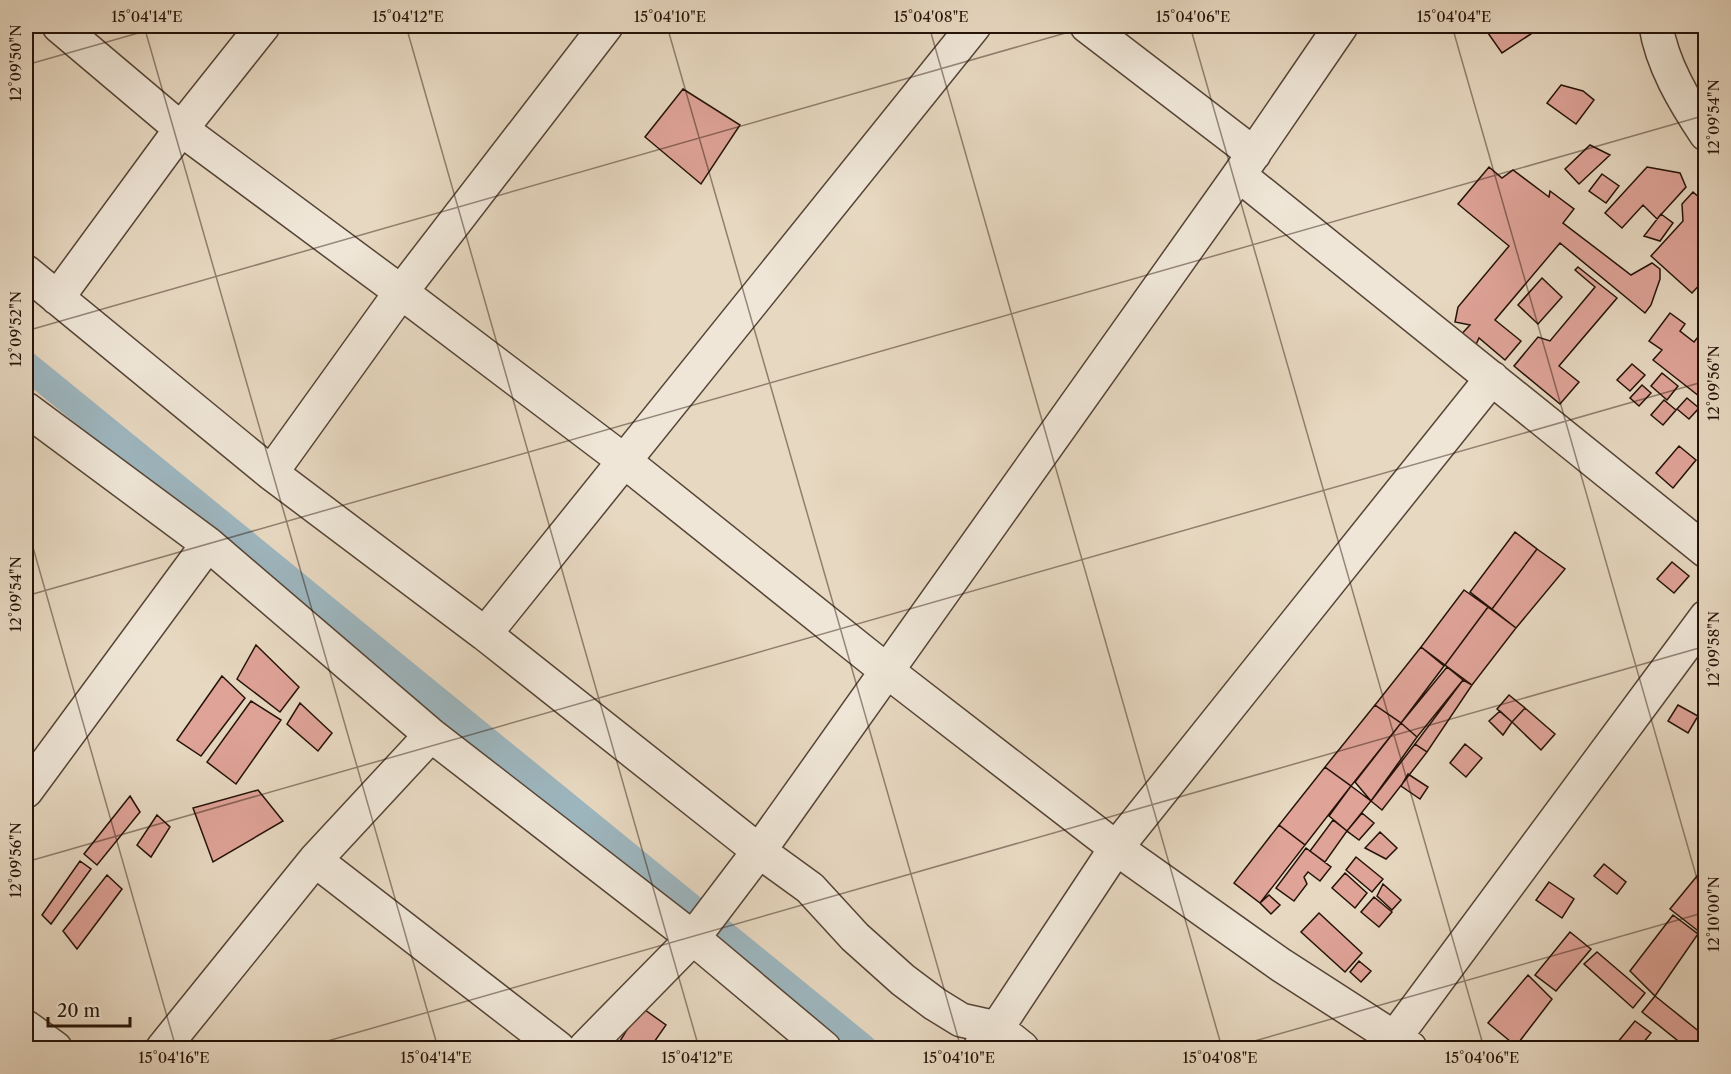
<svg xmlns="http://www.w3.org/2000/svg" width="1731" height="1074" font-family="'Libre Caslon Text',serif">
<rect width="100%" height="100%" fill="#e7d8c1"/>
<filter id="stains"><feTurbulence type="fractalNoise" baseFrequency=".00333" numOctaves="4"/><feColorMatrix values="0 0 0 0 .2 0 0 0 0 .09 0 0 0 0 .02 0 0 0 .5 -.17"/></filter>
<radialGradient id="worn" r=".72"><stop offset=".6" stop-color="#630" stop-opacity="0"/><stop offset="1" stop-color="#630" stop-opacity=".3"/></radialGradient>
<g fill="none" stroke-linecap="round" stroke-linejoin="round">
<path stroke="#9db6bf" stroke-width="28" d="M26,365L863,1048"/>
</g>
<path fill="#dfa398" stroke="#251208" stroke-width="1.5" d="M1483,26H1543L1502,53Z
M1561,85L1583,91L1594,100L1576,124L1547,103Z
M683,89L740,125L701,184L645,137Z
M1590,145L1610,155L1579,184L1565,169Z
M1489,167L1502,178L1513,170L1549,197L1550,191L1574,209L1563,223L1631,275L1652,263L1660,269V279L1651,305L1645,313L1560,243L1495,320L1521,341L1505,360L1479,338L1474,349L1456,340L1470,325L1455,322L1458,307L1509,246L1458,204Z
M1647,167L1680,173L1686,187L1657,219L1643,205L1622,228L1605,213Z
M1602,174L1619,186L1606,203L1589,191Z
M1693,192L1701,199L1706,194V278L1692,293L1651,256L1683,221L1682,204Z
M1661,214L1673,223L1660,241L1644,236Z
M1578,267L1617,298L1559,366L1579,382L1560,404L1514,366L1538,337L1550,341L1595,287L1575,270Z
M1542,278L1562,297L1538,324L1518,305Z
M1670,313L1685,324L1680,331L1694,342L1706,327L1704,400L1653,360L1662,350L1649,341Z
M1632,364L1645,375L1630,391L1617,380Z
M1662,373L1678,386L1667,400L1651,386Z
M1642,385L1651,393L1639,406L1630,398Z
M1687,398L1699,408L1689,419L1677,409Z
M1664,400L1676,410L1663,425L1651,415Z
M1679,446L1696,460L1673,488L1656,473Z
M1515,532L1537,549L1492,609L1470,592Z
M1537,549L1565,569L1516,628L1492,609Z
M1672,562L1689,576L1674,593L1657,579Z
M1464,590L1488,607L1445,665L1421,647Z
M1488,607L1516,628L1472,685L1445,665Z
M256,645L299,687L280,712L237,679Z
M1421,647L1444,666L1401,723L1375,705Z
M1447,667L1463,680L1417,737L1401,723Z
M222,676L245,698L201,756L177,740Z
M1463,680L1472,685L1427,752L1415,744Z
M1509,695L1525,708L1512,722L1497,709Z
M251,701L281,720L236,784L207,762Z
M300,703L332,733L318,751L287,724Z
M1375,705L1401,723L1351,786L1325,767Z
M1678,705L1698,716L1688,733L1668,721Z
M1525,708L1555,734L1541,750L1512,722Z
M1500,711L1512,722L1503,735L1489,721Z
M1401,723L1417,737L1371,801L1355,782Z
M1415,744L1427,752L1382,810L1371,801Z
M1465,744L1482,758L1466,777L1450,763Z
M1325,767L1351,786L1305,845L1279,825Z
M1408,774L1428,787L1420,799L1401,786Z
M1351,786L1371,801L1347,831L1329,816Z
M258,790L283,821L213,862L193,808Z
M130,796L140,812L97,865L84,854Z
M1362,813L1374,823L1359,840L1347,831Z
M157,815L170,827L151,857L137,845Z
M1333,820L1347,831L1325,862L1310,851Z
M1279,825L1305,845L1260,903L1234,883Z
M1706,827V840L1699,835Z
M1380,832L1397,848L1386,859L1365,848Z
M1306,848L1331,867L1320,881L1308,872L1304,877L1307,884L1294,901L1276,888Z
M1356,857L1383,879L1372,892L1346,870Z
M80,861L91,869L51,924L42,915Z
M1604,864L1626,882L1617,894L1594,876Z
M1706,865V919L1697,930L1670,909Z
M1345,873L1367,893L1355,908L1332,888Z
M107,875L122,889L77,949L63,931Z
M1549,882L1574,899L1562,918L1536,900Z
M1383,884L1401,900L1392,910L1377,896Z
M1269,895L1280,905L1271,914L1260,903Z
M1374,897L1392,912L1379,927L1361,912Z
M1319,913L1362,953L1345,972L1301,932Z
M1673,915L1698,934L1655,996L1630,971Z
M1570,932L1591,949L1556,991L1535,975Z
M1597,952L1645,993L1633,1008L1584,964Z
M1359,961L1371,971L1361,982L1350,972Z
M1528,975L1552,999L1516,1046L1488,1023Z
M1655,996L1706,1037V1043L1701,1048H1687L1642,1012Z
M641,1007L666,1025L650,1048H630L620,1041Z
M1635,1021L1651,1033L1639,1048H1613Z"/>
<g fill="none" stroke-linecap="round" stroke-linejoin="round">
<defs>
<path id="street" d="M59,26L181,129L401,292L623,460L887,671L1116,848L1281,965L1410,1048
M1087,26L1254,154
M1656,26C1662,64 1684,101 1706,134
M1239,175L1706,551
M26,272L271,473L485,634L759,851L810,888L855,937L903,980L935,1004L961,1020L997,1028L1022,1048
M57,298L181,129L263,26
M26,409L208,544L431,735L693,938L824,1048
M271,473L401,292L606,26
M485,634L974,26
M26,791L208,544
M315,860L558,1048
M26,1027L55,1048
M163,1048L315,860L431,735
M585,1048L693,938L759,851L1239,175L1341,26
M980,1048L997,1028L1116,848L1492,378
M1387,1048L1706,617"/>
</defs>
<use href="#street" stroke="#564436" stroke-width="36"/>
<use href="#street" stroke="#efe6d7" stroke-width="33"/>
</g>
<path fill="none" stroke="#251208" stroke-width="1.5" stroke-opacity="0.45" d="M144,26L438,1048M406,26L699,1048M667,26L961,1048M929,26L1222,1048M1190,26L1484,1048M1452,26L1706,910M26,65L163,26M26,331L1090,26M26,523L176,1048M26,596L1706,115M26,862L1706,381M303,1048L1706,646M1230,1048L1706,912"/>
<rect width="1731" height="1074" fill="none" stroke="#e7d8c1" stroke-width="66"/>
<path d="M48 1017v9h82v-9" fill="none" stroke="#251208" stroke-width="3"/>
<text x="57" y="1017" font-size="18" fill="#251208" stroke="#efe6d7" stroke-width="4.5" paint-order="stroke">20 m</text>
<rect x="33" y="33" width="1665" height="1008" fill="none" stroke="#251208" stroke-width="2"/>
<g font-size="15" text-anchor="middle" fill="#251208">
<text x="147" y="22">15°04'14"E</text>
<text x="408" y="22">15°04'12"E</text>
<text x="670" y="22">15°04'10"E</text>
<text x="931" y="22">15°04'08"E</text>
<text x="1193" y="22">15°04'06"E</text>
<text x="1454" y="22">15°04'04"E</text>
<text transform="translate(16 63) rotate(-90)" y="5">12°09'50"N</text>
<text transform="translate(1714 117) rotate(-90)" y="5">12°09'54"N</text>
<text transform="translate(16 329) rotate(-90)" y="5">12°09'52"N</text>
<text transform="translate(1714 383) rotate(-90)" y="5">12°09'56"N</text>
<text transform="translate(16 594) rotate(-90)" y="5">12°09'54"N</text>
<text transform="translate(1714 649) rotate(-90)" y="5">12°09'58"N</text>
<text transform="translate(16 860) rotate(-90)" y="5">12°09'56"N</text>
<text transform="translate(1714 914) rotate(-90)" y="5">12°10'00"N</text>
<text x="174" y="1063">15°04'16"E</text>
<text x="436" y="1063">15°04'14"E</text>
<text x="697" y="1063">15°04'12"E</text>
<text x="959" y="1063">15°04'10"E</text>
<text x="1220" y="1063">15°04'08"E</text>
<text x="1482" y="1063">15°04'06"E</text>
</g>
<rect width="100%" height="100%" filter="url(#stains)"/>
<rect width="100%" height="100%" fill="url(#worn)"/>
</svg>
